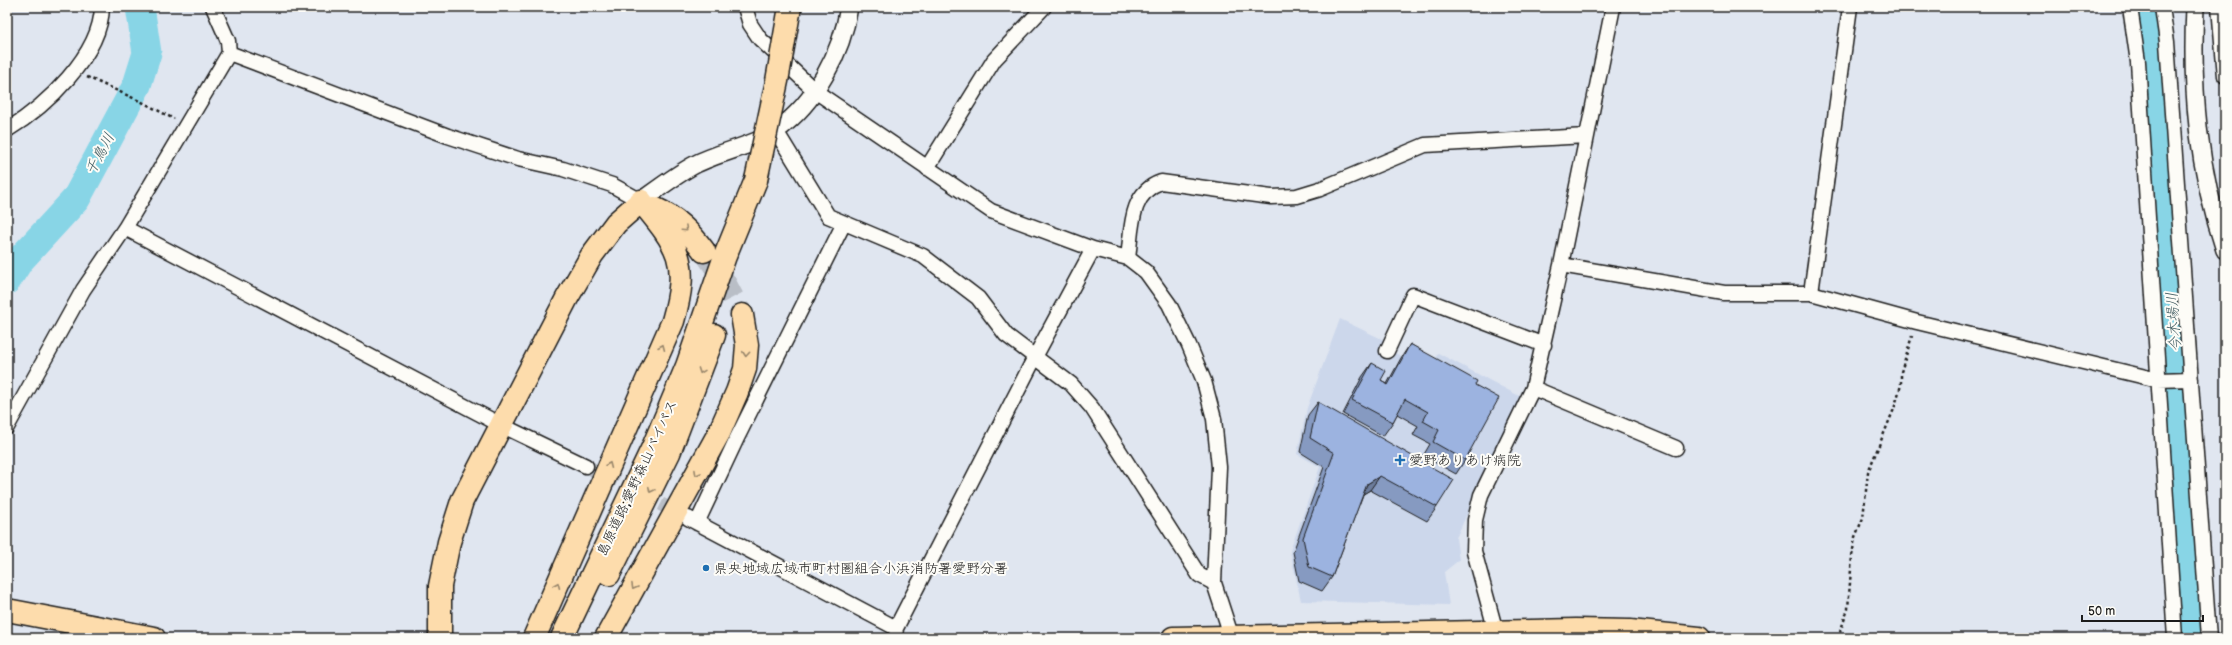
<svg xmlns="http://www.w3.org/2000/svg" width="2232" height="645" font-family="'Balsamiq Sans','Klee One',sans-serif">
<rect width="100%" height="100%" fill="#e0e6f0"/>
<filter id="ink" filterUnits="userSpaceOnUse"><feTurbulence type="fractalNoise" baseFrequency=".025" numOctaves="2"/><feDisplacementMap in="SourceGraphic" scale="8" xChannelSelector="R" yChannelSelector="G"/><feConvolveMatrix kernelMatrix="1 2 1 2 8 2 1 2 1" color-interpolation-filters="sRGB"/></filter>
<g filter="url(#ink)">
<path fill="#ccd7eb" d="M1340,319L1386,341L1383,347L1429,370L1438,353L1521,397L1456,538L1459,560L1444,572L1449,605L1301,601L1290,551L1320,467L1297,454L1307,408Z"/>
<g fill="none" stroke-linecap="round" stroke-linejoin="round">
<path stroke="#88d5e6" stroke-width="29" d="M2148,7L2154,40L2196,638
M7,280L19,261L76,199L137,85L147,53L140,7"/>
<path stroke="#b9bec6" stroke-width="14" stroke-dasharray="14 7" stroke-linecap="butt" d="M586,466L682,515"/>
<path stroke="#b9bec6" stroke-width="22" stroke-dasharray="22 11" stroke-linecap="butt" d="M704,251L725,282L742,315"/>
<defs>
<path id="minor" d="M745,7L750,24L760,39L815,91L991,211L1093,249L1128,258L1146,272L1169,304L1189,345L1204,381L1214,419L1219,467L1214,583L1232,638
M2130,7L2138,62L2175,638
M2162,7L2167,42L2209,638
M2219,7L2225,76
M229,53L448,136L518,159L563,169L612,185L641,201
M7,130C45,107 101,55 102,7
M776,131L828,216L923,256L978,298L1006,335L1071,384L1092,408L1199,575L1214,583
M927,168L994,60L1044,7
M125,228L501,425L586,466
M1128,258C1132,230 1129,193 1161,182L1271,197L1297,196L1320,189L1425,145L1586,136
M1561,265L1724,293H1811L1917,322L2158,380L2191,379
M1811,293L1850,7
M1387,351L1413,295L1544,345
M1533,388L1676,448
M7,427L83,290L125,228L229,53L228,41L213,7
M688,518L896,628
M697,523L737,438L844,223
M1496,632L1474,551L1475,520L1481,495L1533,388L1561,265L1613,7
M895,638L896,628L1035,357L1093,249"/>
<path id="tertiary" d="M2195,7C2191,92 2198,169 2225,250
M641,201C659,188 677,174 696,164C719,152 757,145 777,130C815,103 842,53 849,7"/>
<path id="trunk" d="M7,610L154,638
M440,638V586L449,542L462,501L567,298L592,255L616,223L641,201
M1173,638L1576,630L1630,631L1699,638"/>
<path id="motorway" d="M654,208C676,218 690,232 704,251
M609,574L669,453L714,335
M534,638L673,321C690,261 679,247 641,201
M562,638L653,447L687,366L725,256L756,180
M606,638L719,433L737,392L745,369L747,345L742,315"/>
</defs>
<use href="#minor" stroke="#1c1c1c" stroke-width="17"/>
<use href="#tertiary" stroke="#1c1c1c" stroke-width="20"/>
<use href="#trunk" stroke="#1c1c1c" stroke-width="25"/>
<use href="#motorway" stroke="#1c1c1c" stroke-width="25"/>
<path stroke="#1c1c1c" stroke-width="2.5" stroke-dasharray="3 3" stroke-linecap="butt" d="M87,77L146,104L174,119
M1838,638L1848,609L1852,556L1855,537L1863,518L1868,472L1894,409L1901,385V372L1912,336"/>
<use href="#minor" stroke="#fdfcf7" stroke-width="14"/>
<use href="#tertiary" stroke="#fdfcf7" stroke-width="17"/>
<use href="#trunk" stroke="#fddcac" stroke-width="22"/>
<use href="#motorway" stroke="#fddcac" stroke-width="22"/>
<defs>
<path id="motorway-bridge" d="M756,180L777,81L790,7"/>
</defs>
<use href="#motorway-bridge" stroke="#1c1c1c" stroke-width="25" stroke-linecap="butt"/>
<use href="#motorway-bridge" stroke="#fddcac" stroke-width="22"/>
</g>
<path fill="#869ac1" stroke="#1c1c1c" d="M1410,344L1475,385L1465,460L1456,474L1423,456L1430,444L1413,435L1418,426L1397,414L1393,422L1383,436L1343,414L1362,377L1372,363L1381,380L1387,384L1401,358Z
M1318,402L1437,507L1427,521L1370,490L1363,494L1332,577L1322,591L1299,581L1293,552L1324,467L1300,452L1308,415Z"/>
<path fill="#6d7d9d" stroke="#1c1c1c" d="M1380,476L1370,490L1357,498L1367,484Z"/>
<path fill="#9cb3e0" stroke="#1c1c1c" d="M1410,344L1477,381L1475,385L1499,398L1465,460L1433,442L1439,430L1423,421L1428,412L1405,399L1393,422L1352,400L1372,363L1386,371L1381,380L1388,385Z
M1318,402L1454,480L1437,507L1380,476L1367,484L1332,577L1309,567L1303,538L1334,453L1310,438Z"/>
<defs><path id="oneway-chevron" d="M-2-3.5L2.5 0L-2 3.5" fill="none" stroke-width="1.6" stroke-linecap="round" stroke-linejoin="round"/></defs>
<g stroke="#98866b">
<use href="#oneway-chevron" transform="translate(685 229) rotate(43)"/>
<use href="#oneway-chevron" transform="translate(662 347) rotate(-67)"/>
<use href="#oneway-chevron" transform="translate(746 354) rotate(95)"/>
<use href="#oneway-chevron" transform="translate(701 371) rotate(110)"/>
<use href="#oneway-chevron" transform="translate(609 465) rotate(-67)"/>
<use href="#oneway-chevron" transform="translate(697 473) rotate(119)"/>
<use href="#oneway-chevron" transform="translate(651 490) rotate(116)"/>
<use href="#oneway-chevron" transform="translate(557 585) rotate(-67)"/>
<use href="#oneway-chevron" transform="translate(634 587) rotate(119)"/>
</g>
</g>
<g fill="#1f6fb2" stroke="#fdfcf7" stroke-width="1.5">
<path d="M1398 454h4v4h4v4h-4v4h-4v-4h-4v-4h4z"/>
<circle cx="706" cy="568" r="4"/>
</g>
<g text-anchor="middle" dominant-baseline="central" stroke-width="4" stroke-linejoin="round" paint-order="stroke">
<g font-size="14" fill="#1c1c1c" stroke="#fdfcf7" text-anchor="start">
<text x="1409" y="460">愛野ありあけ病院</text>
<text x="714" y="568">県央地域広域市町村圏組合小浜消防署愛野分署</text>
</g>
<g font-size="14" fill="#1c1c1c" stroke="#fdfcf7">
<text transform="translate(637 478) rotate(-65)">島原道路;愛野森山バイパス</text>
</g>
<g font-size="15" font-style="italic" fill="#425d63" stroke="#fdfcf7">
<text transform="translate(100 154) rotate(-62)">千鳥川</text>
<text transform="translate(2174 322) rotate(-94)">今木場川</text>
</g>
</g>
<rect width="2232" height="645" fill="none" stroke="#fdfcf7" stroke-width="24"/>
<rect x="12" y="12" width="2208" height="621" fill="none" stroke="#1c1c1c" stroke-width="1.5" filter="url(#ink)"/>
<path d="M2082 615v6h121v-6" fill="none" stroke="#1c1c1c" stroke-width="2"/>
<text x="2088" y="615" font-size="12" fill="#1c1c1c" stroke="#fdfcf7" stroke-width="3" paint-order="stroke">50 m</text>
</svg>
